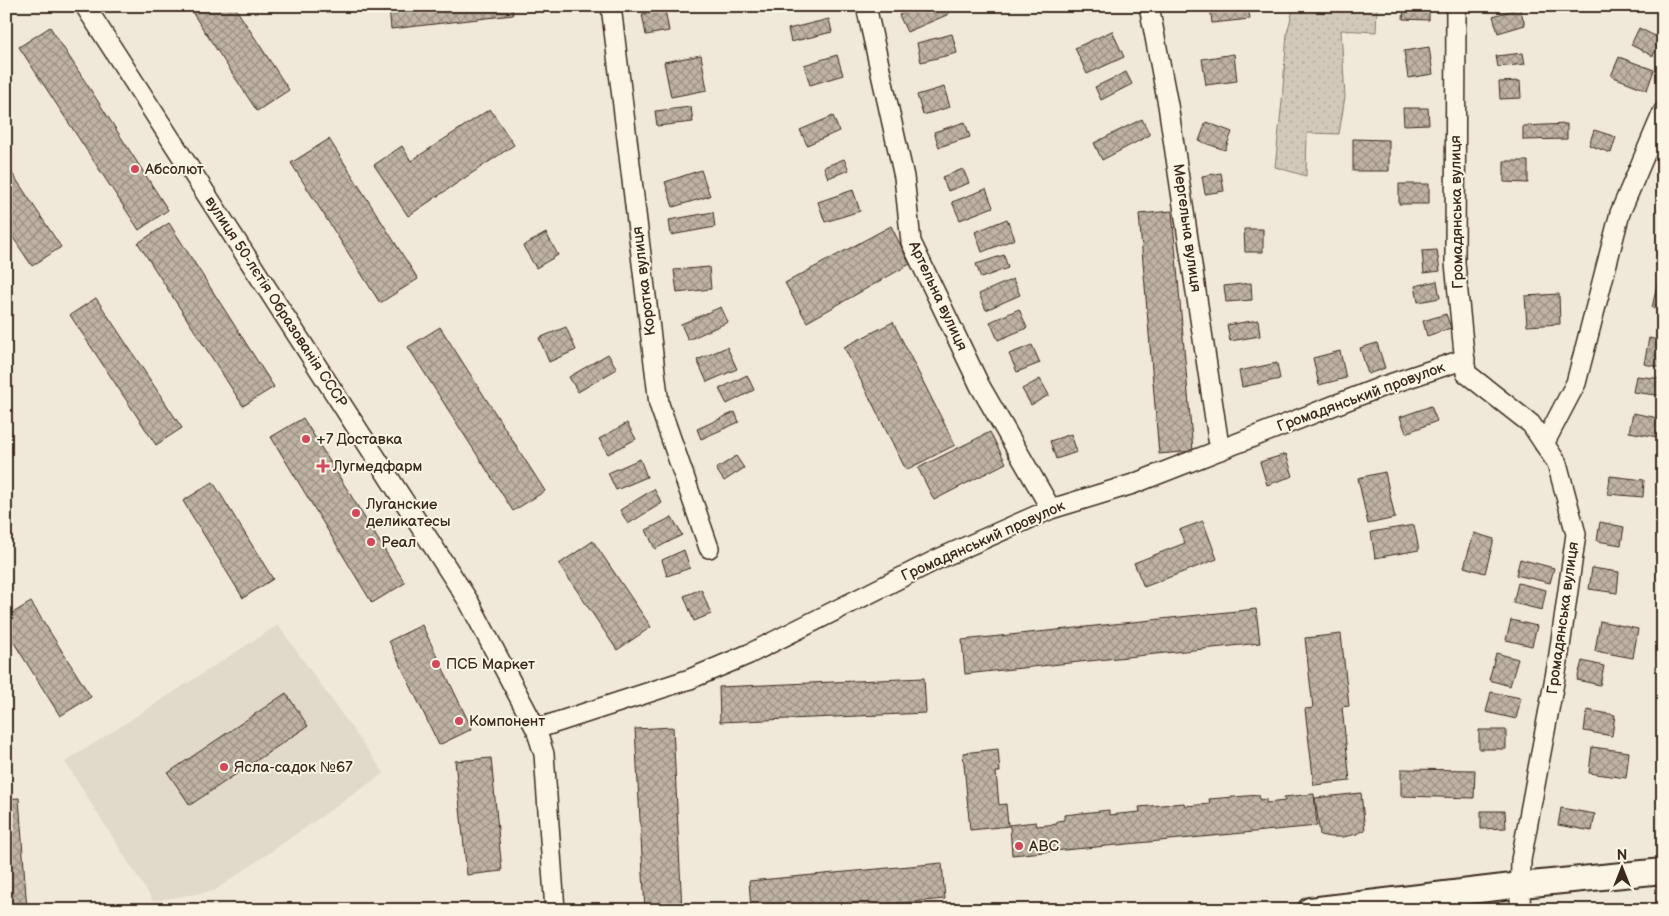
<svg xmlns="http://www.w3.org/2000/svg" width="1669" height="916" font-family="'Balsamiq Sans',sans-serif">
<defs>
<pattern id="grass-dots" width="8" height="8" patternUnits="userSpaceOnUse" patternTransform="scale(1.25)"><rect width="8" height="8" fill="#d2c9ba"/><path d="M2 2h.1M6 6h.1" fill="none" stroke="#b5ad9f" stroke-width="1.8" stroke-linecap="round"/></pattern>
<pattern id="building-cross-hatch" width="8" height="8" patternUnits="userSpaceOnUse" patternTransform="scale(1.25)"><rect width="8" height="8" fill="#beb3a4"/><path d="M0 0l8 8M0 8l8-8" fill="none" stroke="#9c9285"/></pattern>
</defs>
<rect width="100%" height="100%" fill="#f0e9d9"/>
<filter id="ink" filterUnits="userSpaceOnUse"><feTurbulence type="fractalNoise" baseFrequency=".02" numOctaves="2"/><feDisplacementMap in="SourceGraphic" scale="10" xChannelSelector="R" yChannelSelector="G"/><feConvolveMatrix kernelMatrix="1 2 1 2 8 2 1 2 1" color-interpolation-filters="sRGB"/></filter>
<g filter="url(#ink)">
<path fill="#e1d9c9" d="M278,625L384,773L214,891L153,901L65,762Z"/>
<path fill="url(#grass-dots)" stroke="#867a6c" d="M1294,6H1377L1376,32L1341,30L1345,97L1339,134L1307,133L1306,176L1275,167L1282,101L1287,33Z"/>
<path fill="url(#building-cross-hatch)" stroke="#3b2a1e" d="M188,6H234L289,90L257,111Z
M389,6H512L513,15L391,29Z
M918,6H945L949,14L907,32L899,15Z
M1210,6H1248L1250,19L1212,23Z
M1404,6H1429V20L1403,19Z
M1520,8L1525,25L1498,33L1493,16Z
M665,10L669,31L646,35L642,14Z
M829,19L832,32L791,42L788,29Z
M50,27L168,210L139,230L19,47Z
M1639,28L1661,39L1653,56L1631,45Z
M1112,31L1124,57L1087,74L1075,48Z
M952,34L957,53L921,62L917,43Z
M1429,47L1433,74L1408,78L1404,51Z
M1523,53L1525,64L1498,67L1496,56Z
M1234,54L1237,81L1206,85L1202,59Z
M701,55L707,90L671,97L664,62Z
M837,55L843,75L810,85L804,65Z
M1619,57L1654,70L1647,90L1611,76Z
M1126,72L1132,84L1101,100L1095,87Z
M1520,81L1521,98L1500,99L1499,82Z
M944,87L950,107L923,115L917,95Z
M691,107L693,122L657,126L655,111Z
M1403,108H1428L1429,124L1404,125Z
M490,109L514,145L408,216L374,165L402,146L411,161Z
M833,116L839,131L807,145L800,130Z
M1142,119L1150,135L1102,160L1094,143Z
M965,122L970,137L939,147L934,132Z
M1206,122L1232,132L1225,150L1199,141Z
M1567,124V139L1523,140V126Z
M1594,130L1616,137L1611,153L1589,145Z
M329,139L418,279L380,303L291,163Z
M1353,139L1389,140V171H1353Z
M844,159L849,170L828,178L824,167Z
M1504,161H1528V183L1504,182Z
M6,164L61,247L32,266L6,227Z
M963,169L969,183L948,191L942,177Z
M701,170L710,196L673,207L665,182Z
M1221,173L1224,191L1205,194L1202,176Z
M1399,184H1429V204H1399Z
M986,189L993,207L960,220L952,202Z
M853,190L860,211L825,222L818,202Z
M1172,211L1193,451L1159,454L1139,214Z
M713,212L715,227L671,235L669,220Z
M1007,219L1015,239L982,252L975,232Z
M169,223L274,387L243,406L138,243Z
M891,226L910,264L807,322L785,283Z
M1244,229H1263V252H1245Z
M546,233L558,255L536,268L523,246Z
M1437,250L1440,271L1424,273L1422,251Z
M1004,255L1008,268L981,278L976,264Z
M709,267L711,289L677,293L674,270Z
M1659,275L1663,276V311L1652,308Z
M1013,279L1020,295L986,310L979,294Z
M1437,281L1440,298L1418,302L1415,286Z
M1251,283L1252,300L1226,302L1224,286Z
M1559,294L1560,324L1527,326L1525,296Z
M96,298L182,428L156,445L70,315Z
M721,307L728,322L688,340L681,324Z
M1019,309L1027,328L998,340L990,322Z
M1446,314L1451,328L1427,336L1423,321Z
M1258,320L1260,336L1230,341L1227,325Z
M893,322L955,445L906,470L844,347Z
M440,327L545,491L513,511L408,347Z
M566,327L576,350L549,362L539,338Z
M1649,338L1663,341V368L1644,364Z
M1377,343L1385,368L1368,374L1360,348Z
M1032,345L1040,363L1017,372L1009,354Z
M727,347L737,369L707,382L697,360Z
M1340,351L1346,378L1319,385L1313,358Z
M608,354L617,369L578,392L569,377Z
M1277,363L1280,379L1242,387L1239,371Z
M747,375L754,390L727,404L719,389Z
M1636,376L1663,379V396L1633,392Z
M1040,379L1049,395L1031,405L1022,389Z
M1431,406L1437,421L1406,433L1400,417Z
M735,412L739,422L701,439L697,429Z
M1633,413L1663,419V438L1629,432Z
M303,418L405,583L372,603L271,437Z
M627,423L636,439L608,454L599,439Z
M990,432L1006,463L934,500L918,468Z
M1071,434L1077,452L1056,459L1050,441Z
M1286,454L1293,476L1267,485L1260,462Z
M736,456L744,468L724,481L716,469Z
M640,459L647,477L616,490L608,473Z
M1385,472L1395,518L1368,524L1358,478Z
M1610,476L1644,480L1643,497L1608,494Z
M213,482L273,579L243,598L183,501Z
M654,489L662,503L628,524L620,510Z
M672,517L682,535L655,549L646,530Z
M1203,521L1217,559L1144,587L1134,563L1185,543L1179,530Z
M1600,522L1624,527L1621,545L1597,541Z
M1414,525L1419,550L1375,558L1371,532Z
M1474,533L1494,539L1485,573L1464,567Z
M593,541L651,627L617,650L559,564Z
M684,550L690,568L667,576L662,560Z
M1520,559L1554,568L1550,583L1516,575Z
M1592,568L1619,572L1617,593L1589,589Z
M1518,583L1546,590L1542,610L1513,603Z
M701,589L711,614L694,621L684,596Z
M31,602L91,697L60,716L6,630V617Z
M1256,609L1260,643L965,674L962,640Z
M1511,620L1537,626L1532,646L1506,640Z
M1600,621L1638,629L1633,658L1595,651Z
M422,625L472,729L439,745L389,641Z
M1341,634L1349,706L1342,707L1350,781L1314,785L1305,709L1313,708L1305,638Z
M1496,653L1518,659L1510,686L1489,680Z
M1582,661L1604,666L1600,685L1577,680Z
M924,678L926,713L720,722L719,687Z
M1491,692L1521,698L1516,719L1486,712Z
M286,693L308,726L190,805L168,773Z
M1587,710L1615,715L1612,736L1584,731Z
M673,727L682,910H645L635,729Z
M1479,730H1506V749H1479Z
M1592,747L1629,752L1626,778L1589,773Z
M998,749L1000,772H996L999,805L1006,804L1008,825L1036,822L1037,826L1057,824V821L1064,820V815L1109,810V815L1140,812L1139,807L1184,803L1185,806L1210,804L1209,799L1259,795L1260,800L1266,799V803L1285,801L1284,797L1314,794L1317,826L1012,855L1010,826L970,830L963,753Z
M491,758L502,871L467,875L455,761Z
M1401,769L1475,770L1474,798L1401,796Z
M1361,793L1365,830L1357,834L1343,837H1330L1320,835L1315,798Z
M19,798L27,910H6V799Z
M1561,808L1595,814L1592,831L1558,825Z
M1481,811H1505L1506,828L1481,829Z
M942,863L945,899L827,910H751L749,881Z"/>
<g fill="none" stroke-linecap="round" stroke-linejoin="round">
<defs>
<path id="minor" d="M85,6L469,602L536,729L544,754L555,910
M611,6L659,404L709,548
M866,6L904,177L911,242L980,386L1051,509
M1149,6L1168,105L1218,439L1221,450
M1456,6L1455,263L1466,373L1531,424L1557,463L1576,534L1558,661L1521,860L1520,910
M1544,444L1576,383L1620,213L1663,112
M536,729L690,679L749,654L936,560L1051,509L1133,484L1381,387L1465,359"/>
<path id="major" d="M1310,910L1521,885L1663,871"/>
</defs>
<use href="#minor" stroke="#3b2a1e" stroke-width="22"/>
<use href="#major" stroke="#3b2a1e" stroke-width="28"/>
<use href="#minor" stroke="#fcf5e5" stroke-width="19"/>
<use href="#major" stroke="#fcf5e5" stroke-width="24"/>
</g>
</g>
<g fill="#d1495b" stroke="#fcf5e5" stroke-width="2">
<circle cx="135" cy="169" r="5"/>
<circle cx="306" cy="439" r="5"/>
<path d="M320.5 458.5h5v5h5v5h-5v5h-5v-5h-5v-5h5z"/>
<circle cx="356" cy="513" r="5"/>
<circle cx="371" cy="542" r="5"/>
<circle cx="436" cy="664" r="5"/>
<circle cx="459" cy="721" r="5"/>
<circle cx="224" cy="767" r="5"/>
<circle cx="1019" cy="846" r="5"/>
</g>
<g text-anchor="middle" dominant-baseline="central" stroke-width="4" stroke-linejoin="round" paint-order="stroke">
<g font-size="15" fill="#3b2a1e" stroke="#fcf5e5" text-anchor="start">
<text x="145" y="169">Абсолют</text>
<text x="316" y="439">+7 Доставка</text>
<text x="333" y="466">Лугмедфарм</text>
<text x="366" y="504">Луганские<tspan x="366" dy="17">деликатесы</tspan></text>
<text x="381" y="542">Реал</text>
<text x="446" y="664">ПСБ Маркет</text>
<text x="469" y="721">Компонент</text>
<text x="234" y="767">Ясла-садок №67</text>
<text x="1029" y="846">ABC</text>
</g>
<g font-size="15" fill="#3b2a1e" stroke="#fcf5e5">
<text transform="translate(1457 212) rotate(-91)">Громадянська вулиця</text>
<text transform="translate(1187 228) rotate(82)">Мергельна вулиця</text>
<text transform="translate(644 281) rotate(-97)">Коротка вулиця</text>
<text transform="translate(938 296) rotate(65)">Артельна вулиця</text>
<text transform="translate(276 302) rotate(57)">вулиця 50-лєтія Образованія СССР</text>
<text transform="translate(1361 397) rotate(-20)">Громадянський провулок</text>
<text transform="translate(983 541) rotate(-24)">Громадянський провулок</text>
<text transform="translate(1563 618) rotate(-82)">Громадянська вулиця</text>
</g>
</g>
<rect width="1669" height="916" fill="none" stroke="#fcf5e5" stroke-width="25"/>
<rect x="12" y="12" width="1644" height="891" fill="none" stroke="#3b2a1e" stroke-width="2" filter="url(#ink)"/>
<g transform="translate(1622 868)" stroke="#fcf5e5" stroke-width="4" paint-order="stroke">
<path d="M0-4L9 19L0 12L-9 19Z" fill="#3b2a1e"/>
<text y="-8" font-size="14" font-weight="bold" text-anchor="middle" fill="#3b2a1e">N</text>
</g>
</svg>
